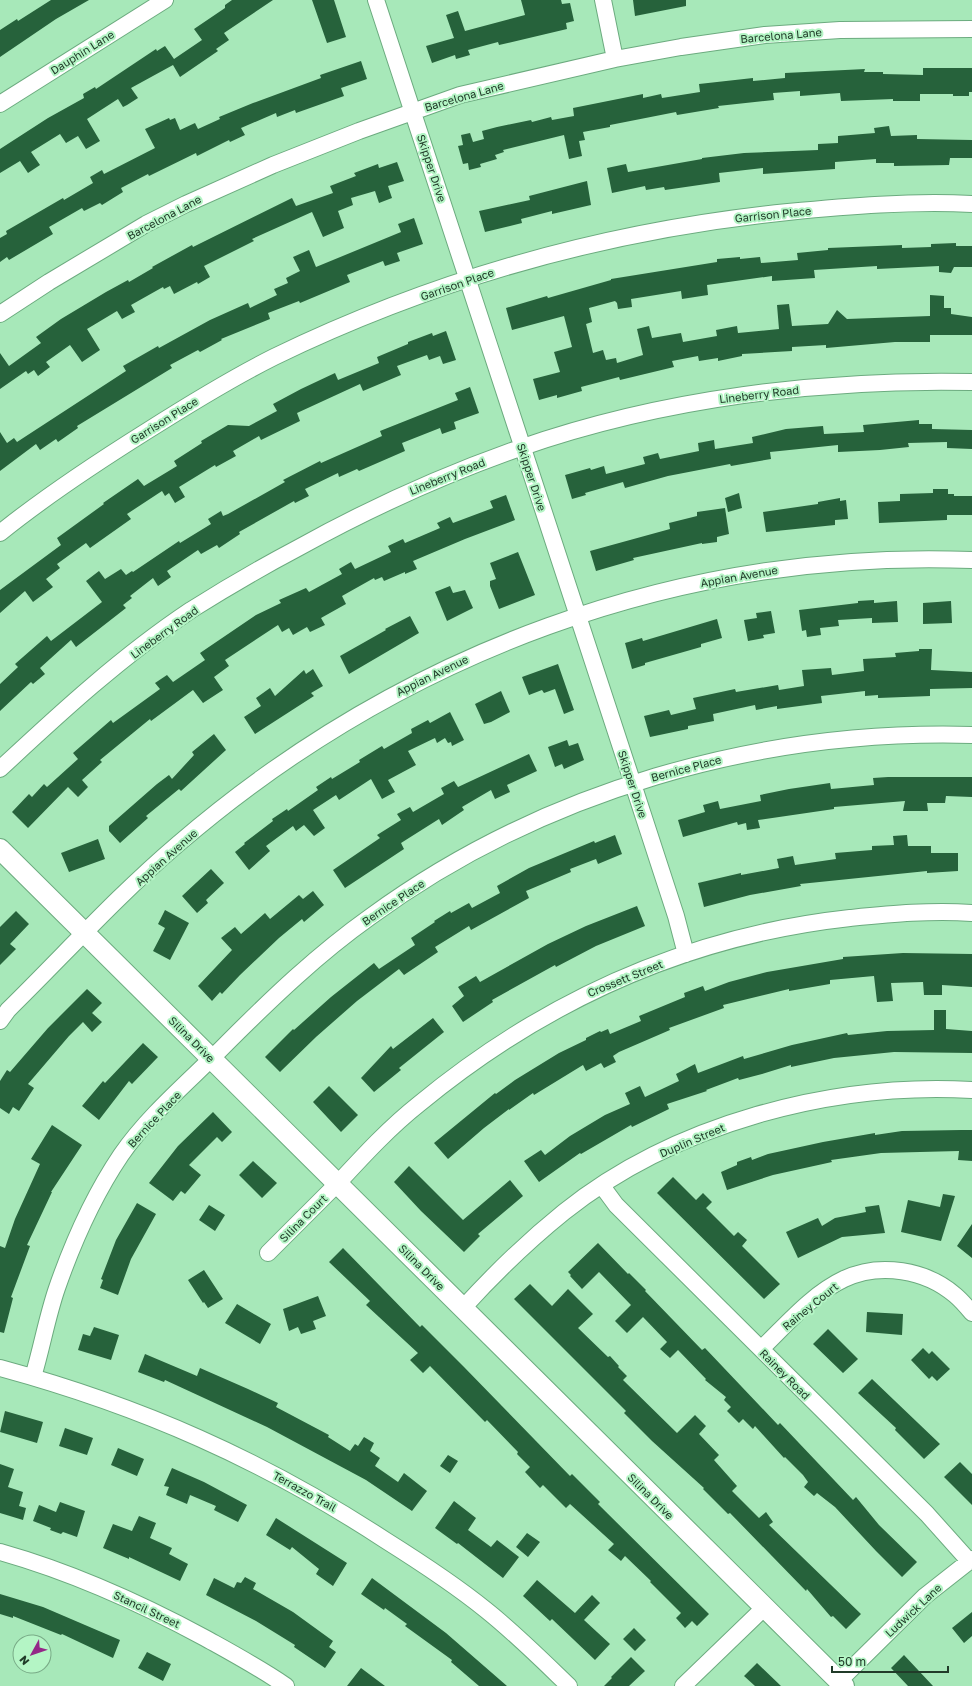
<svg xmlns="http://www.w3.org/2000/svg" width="972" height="1686" font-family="'Golos Text',sans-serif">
<rect width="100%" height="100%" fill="#a7e8b9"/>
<path fill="#26623b" d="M51,0H89L56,19L0,57V30L17,19L18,21Z
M232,0H273L224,33L229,40L216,49L218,51L180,77L173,65L131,88L138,98L127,105L123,107L118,99L87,119L100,141L86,149L78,136L66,143L60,134L31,152L40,165L28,173L20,161L0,173V149L48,118L84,98L83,94L95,87L96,89L156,49L157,51L165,46L174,59L202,40L194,29L225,8V5Z
M312,0H334L346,37L327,43Z
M521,0H561L562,4L570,3L574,21L566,23L567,29L499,45L498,42L468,50L470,55L456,59L455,55L432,63L426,46L454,38L446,15L458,11L465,31L525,15Z
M633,0H686V6L635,16Z
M361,61L367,79L341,88L344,96L296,113L295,110L277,117L276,113L241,128L245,135L230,142L229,140L197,156L196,153L149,176L148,174L121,188L123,192L102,205L100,203L84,211L82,208L49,227L53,234L9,260L7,257L0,262V238L7,234L6,231L63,198L64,200L93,183L90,177L102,170L104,174L155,148L145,129L169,118L170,120L175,118L180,130L195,123L198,129L220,119L219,117L253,103L321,78L320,75Z
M923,68H972V92H969V96H953V94H920V101H893V99L841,101L840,93L800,96V91L773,93L774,100L718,106L719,108L677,115L676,112L610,125V127L583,132L585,140L579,141L582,156L569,159L564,135L503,150L504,152L495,155L497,159L480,164L481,167L469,170L468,163L463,164L458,146L463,145L461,135L470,133L473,142L484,139L482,131L497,127L531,120L532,122L551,117L552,120L574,116L573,108L643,94V98L661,94L662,98L700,92L699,84L753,78V81L785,78V73L865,69L864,72H883V74L923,75Z
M889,126L891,136L917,135V139L972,140V158H950L949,165L894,166V163H876V159L835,162V169L763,174V168L719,173L720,182L665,190L664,187L646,190L645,186L612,193L607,168L626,164L628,172L702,159V158L744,153L818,150V144L838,143V136L875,133L874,128Z
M397,162L404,181L388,186L392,198L379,203L375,191L351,198L353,205L338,211L344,228L323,237L312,212L252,239L254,241L204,266L210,277L198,284L197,282L174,294L170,286L164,289L163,287L131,305L135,312L122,319L117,311L87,329L100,350L82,362L70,345L46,362L50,367L38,376L34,370L28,374L26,371L0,389V353L9,366L41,343L36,337L61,319L106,292L128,280L129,282L153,268L152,267L192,245L193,247L292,198L296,206L333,193L330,186L356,176L354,173L378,164L379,168Z
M587,181L591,205L552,214V211L521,219L522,223L485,232L479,211L530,200L529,196Z
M414,218L423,244L397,253L400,261L385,266L383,261L347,275L350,282L300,303L299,301L268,313L270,319L221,339L222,340L200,352L198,350L170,365L172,368L77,426L78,428L58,442L56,439L40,450L36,444L0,471V432L7,443L14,438L17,442L126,371L123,366L158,346L159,348L210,320L248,303L250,308L277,295L274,289L288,283L286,278L300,271L293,257L309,250L316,267L401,232L398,224Z
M956,243V246H972V267H954L951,273L939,272V266L877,269V266L814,270L815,278L772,281V276L707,285L708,295L682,299L681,291L631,299L632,307L618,309L617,303L615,301L589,308L592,322L586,324L593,353L603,350L606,360L616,358L617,363L643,355L637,329L649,326L652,338L681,333L683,342L717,336L716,330L737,326L738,333L779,329L777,305L789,304L792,326L828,324L837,310L847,319L930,316V295L944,296V308H951V314L972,317V335H930V342H895L826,348V345L792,347V351L742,354V356L718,361V358L699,361L698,356L672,361L674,367L620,380L619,377L581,387L582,391L557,398V395L539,400L533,379L560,372L554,352L572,347L564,316L512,330L506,308L547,296L548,298L611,280V279L717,262V259L740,257V259L760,257L761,263L798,260L797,253L828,250V248L902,245V248L931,247V244Z
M446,331L456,360L443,364L440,356L429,360L427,355L397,366L401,375L363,391L360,384L297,413L300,421L261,440L259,436L233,451L236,456L216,467L215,465L179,487L185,497L175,503L169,493L165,496L162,491L127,514L131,519L90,548L86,543L57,564L60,568L46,579L53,587L33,602L25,591L0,613V590L61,545L57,538L104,504L103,503L138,479L144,486L177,466L174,461L202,443L201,441L228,425L249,426L277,411L273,404L301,389L335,373L338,380L379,363L377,357L408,344V342L432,333L433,336Z
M470,387L479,413L454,422L456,429L442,434L440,428L402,443L405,451L359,471L357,469L339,477L338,473L305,489L309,496L295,503L294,501L239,532L240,534L219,548L217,545L201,554L198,550L167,571L171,577L158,586L153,578L130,596L132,598L123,605L126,608L76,647L71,640L40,668L45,674L33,684L31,682L0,711V684L18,667L15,664L47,636L51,641L102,602L86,581L99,571L105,579L121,569L126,575L132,571L133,572L179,541L180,543L211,524L208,519L221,511L223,516L228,514L285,482L283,480L320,461L321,463L382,436L380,431L458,400L455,393Z
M919,420V424H932V429L972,430V449L947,448V442L908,443L909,447L880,450L838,452V445L770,452L771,459L731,466L730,464L668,476L625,488L623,482L585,493L586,495L572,499L565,475L590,468L591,470L604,466L606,474L645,464L643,457L658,453L660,459L699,451L698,443L714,440L715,449L753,443L752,437L786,429L823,426L824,434L864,432L863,425Z
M933,489H948V494H954V496H972V515H947V520L879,523L878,502L900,501V494L933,493Z
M739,493L742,508L728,512L725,498Z
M506,495L515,520L465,539L413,561L417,569L405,574V572L384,581L382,577L375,580L374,578L342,596L346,604L321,618L325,625L310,632L307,627L293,635L289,628L282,632L278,625L225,660L229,666L214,677L223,690L203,703L193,690L151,721L150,719L100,760L102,762L82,780L88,787L78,797L68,787L28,828L12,812L29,794L32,797L44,784L47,787L78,759L73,753L111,720L113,723L160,689L155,683L167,675L173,682L205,660L200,653L256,615L281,603L279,600L306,588L309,592L342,574L339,569L351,562L355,569L391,552L388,546L403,539L405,543L440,528L437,523L450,517L453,523L493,508L490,501Z
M840,498V501L846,500L848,519L835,520V525L766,532L763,512L818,504V502Z
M725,508L729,534L717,537V542L702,544V543L633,558L634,560L596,571L590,551L670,529L669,523L697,516V512Z
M518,552L535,595L499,609L490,586V581L496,579L490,563Z
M450,586L453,593L465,590L473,608L447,621L435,592Z
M874,600V603L897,601L898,622L872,623V618L838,620L839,626L820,628L821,635L807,637L806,630L802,631L799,610L858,603V601Z
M951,601L952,623L923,624V603Z
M771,611L775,633L763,635L764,638L748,641L744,620L757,618L756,613Z
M410,616L419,633L349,674L340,656L386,630L385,629Z
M717,619L722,638L701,644V647L645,663V665L632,669L625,643L642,638L643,641Z
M919,649H932L931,670L972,672V688L930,689V696L878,698V695L865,696V691L821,696L822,703L777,709V706L756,710L755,705L713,714L714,721L688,726V729L650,737L644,716L669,710L671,715L696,709L693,698L735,689L736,692L778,685L779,690L804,686L802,670L831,668L832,675L864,671L863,659L896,657L895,653L919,651Z
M558,664L574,710L564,714L555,689L544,693L542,690L529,695L522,677Z
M313,669L323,686L311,693L314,696L255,734L244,717L261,706L256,698L270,688L275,696L304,670L306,674Z
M501,691L510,712L491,722L484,724L475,704Z
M450,712L464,740L452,746L451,742L448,743L445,738L437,743L435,738L408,751L416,765L388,780L395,792L382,799L371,779L339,800L336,795L313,810L325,828L314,836L304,825L296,831L293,826L266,846L270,851L249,870L235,852L245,844L244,843L273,821L272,819L287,809L288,811L318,790L316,787L331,777L332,779L360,762L359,760L382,746L384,749L412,733L411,729L428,720L430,723Z
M214,734L226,750L181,791L179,789L146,816L148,818L120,843L109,831V826L157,784L169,775L172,779L194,755L192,752Z
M567,740L569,746L578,743L584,760L564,769L562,764L555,767L548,747Z
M529,754L537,771L507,785L510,792L495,799L491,790L462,807L464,810L442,825L439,819L401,843L404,849L345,888L333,870L380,838L377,835L401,820L397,814L410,807L413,812L444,794L441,788L454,781L458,787Z
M888,777H972V797L946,796L945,803H927L928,811H903L905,801L834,807V809L758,820L760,828L747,830L746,823L738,825L737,822L683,837L678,820L705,812L703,805L718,801L720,809L761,801L760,795L789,789L830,783L831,789L874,785L873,778Z
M615,835L622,854L598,864L596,859L570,869L571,872L526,891L529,898L471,930L469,926L435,947L438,952L404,975L399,969L357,1001L316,1037L280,1072L265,1057L293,1029L294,1030L331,997L374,963L379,969L415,945L411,938L435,922L434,921L450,911L451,913L469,903L472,908L500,893L497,886L529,868L594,841L595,843Z
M907,835L908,846H931V853H958V871L927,873V871L800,884L801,886L750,895L704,907L698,883L741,873V875L779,868L777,859L793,856L795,865L836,859L835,853L872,850V846L894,845L893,836Z
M98,839L105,859L69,872L61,853Z
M211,869L224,883L206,900L208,903L197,913L182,896Z
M313,891L324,905L304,922L302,919L279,938L240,975L222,994L220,992L212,1001L198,986L232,950L221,938L235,927L241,934L265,913L270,919L299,895L303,899Z
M637,906L645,926L596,946L556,967L555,965L492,1000L493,1002L463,1022L452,1006L464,996L458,987L476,976L480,982L548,944L586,926Z
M165,910L189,923L170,960L153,951L165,928L158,924Z
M16,911L29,924L10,944L16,949L0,965V927Z
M903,953L972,954V987L942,985V995H924L923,982L891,983L893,1001L877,1002L874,976L830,980V984L789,991V989L723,1005L724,1008L669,1028L670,1030L619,1052L613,1056L616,1062L604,1068L601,1063L586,1071L583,1065L534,1095L533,1093L509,1110V1109L484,1128L448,1159L434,1143L495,1093L496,1094L515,1080L559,1053L586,1040V1038L600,1031L601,1032L608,1029L610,1034L641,1021L639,1016L685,997L684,993L703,986L705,991L729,982L767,972L843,959V957Z
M87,989L102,1003L92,1013L102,1022L92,1032L83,1022L69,1036L28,1084L34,1088L19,1111L13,1107L9,1114L0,1108V1081L7,1070L10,1072L48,1028Z
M934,1010H946V1029L972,1031V1053L894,1052L834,1058L791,1067V1065L762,1074L739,1080L738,1078L706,1090L707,1091L667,1104L669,1109L632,1127L631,1125L581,1154L580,1153L539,1182L524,1161L541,1150L545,1155L570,1136L605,1115L630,1104L625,1093L640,1086L645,1097L679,1081L676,1074L695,1064L698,1073L743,1056L744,1059L792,1045L847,1033L848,1035L887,1031L934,1030Z
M433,1018L444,1032L399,1068L401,1070L374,1092L361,1078L391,1046L393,1049Z
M143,1043L158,1057L132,1084L129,1081L99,1120L82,1106L103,1081L105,1083Z
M329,1086L358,1115L341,1132L313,1102Z
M213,1112L232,1132L222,1142L217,1137L189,1165L201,1175L185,1194L181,1191L173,1201L149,1183L178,1146Z
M52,1125L82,1145L51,1192H52L27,1245L30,1246L11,1297L13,1298L4,1333L0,1332V1246L5,1248L15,1219L40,1164L31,1159Z
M961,1130H972V1161L958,1160L959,1151L881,1153L831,1160L832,1162L773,1175L727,1190L721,1172L737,1165V1162L751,1157L752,1160L768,1154L823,1142L875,1133V1135L902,1131Z
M253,1161L277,1183L262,1198L239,1175Z
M409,1166L463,1220L510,1180L523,1196L478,1234L480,1236L464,1252L421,1211L394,1182Z
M673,1177L696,1200L703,1193L712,1202L706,1208L734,1236L738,1232L747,1240L742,1246L780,1284L764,1299L657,1193Z
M943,1194L955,1196L941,1241L901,1232L908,1200L940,1207Z
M137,1203L156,1214L131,1259L118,1295L100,1288L103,1280L101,1279L116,1240Z
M209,1205L225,1215L215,1231L199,1220Z
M879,1205L885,1233L842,1237L798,1258L786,1232L818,1218L822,1226L835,1218L866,1212L865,1207Z
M972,1224V1258L957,1246Z
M598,1243L628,1274L629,1273L646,1290L645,1291L702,1350L705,1348L778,1425L780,1423L853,1500L856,1497L879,1525L917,1562L902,1577L876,1551L835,1507L817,1493L814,1496L804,1487L808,1482L803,1475L785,1457L784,1458L755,1426L753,1429L743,1419L739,1423L727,1411L731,1407L724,1400L726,1397L705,1380L706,1379L678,1350L670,1358L660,1349L667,1342L643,1317L627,1333L615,1321L631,1305L599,1272L582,1289L570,1276L571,1275L568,1272Z
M343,1248L420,1327L422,1325L464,1367L570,1476L572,1474L600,1502L598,1504L709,1614L697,1626L692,1621L685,1628L676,1618L681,1613L650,1582L651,1581L625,1556L621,1561L608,1550L614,1544L570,1504L566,1508L543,1485L540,1488L525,1472L530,1467L517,1454L518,1452L487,1420L485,1422L430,1366L423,1373L410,1360L418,1353L366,1305L370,1301L329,1262Z
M204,1270L223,1299L208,1308L204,1302L203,1303L188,1280Z
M530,1284L552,1306L568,1289L593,1314L578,1328L608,1357L610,1356L619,1366L618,1367L627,1376L623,1380L677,1433L695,1415L706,1426L699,1434L719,1455L714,1460L737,1486L732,1491L759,1518L766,1512L773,1522L769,1525L861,1614L846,1629L833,1616L831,1617L807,1589L806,1591L730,1513L728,1514L703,1489L704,1488L652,1441L624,1413L626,1411L514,1299Z
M318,1296L326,1316L313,1321L316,1329L301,1334L298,1327L289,1331L283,1309Z
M237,1304L271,1324L260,1344L225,1323Z
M867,1312L903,1314L902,1335L866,1332Z
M94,1327L119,1335L111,1360L78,1350L83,1334L90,1336Z
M828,1329L858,1359L843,1373L813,1344Z
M923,1348L929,1354L932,1351L950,1369L937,1381L932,1376L929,1379L911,1360Z
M145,1354L197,1376L200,1368L248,1389L278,1403L276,1407L329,1435L328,1437L350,1451L355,1444L358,1446L364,1437L374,1443L370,1451L380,1458L375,1466L398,1482L404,1473L427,1491L412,1511L366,1480L267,1427L165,1380L164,1382L138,1372Z
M872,1379L940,1444L924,1459L895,1430L896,1428L858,1393Z
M5,1411L43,1422L37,1443L0,1432Z
M65,1428L93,1438L87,1455L59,1446Z
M118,1448L144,1459L137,1476L111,1465Z
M448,1455L458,1461L450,1473L440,1466Z
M960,1462L972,1474V1505L944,1477Z
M0,1464L14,1469L8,1487L23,1492L19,1506L26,1508L23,1520L0,1513Z
M172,1468L204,1482L247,1505L238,1522L214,1510L216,1506L190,1495L187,1504L166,1495L169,1487L164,1486Z
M454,1501L476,1518L468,1530L491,1547L497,1540L519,1557L503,1578L458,1543L457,1544L435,1528Z
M60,1502L85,1511L77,1537L63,1532L61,1534L50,1530L51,1528L33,1521L39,1505L56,1512Z
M139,1516L156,1523L150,1538L172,1548L169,1554L188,1564L180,1581L129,1557V1559L103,1548L113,1524L132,1531Z
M276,1518L347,1563L333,1586L316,1574L319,1569L292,1547L290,1550L266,1535Z
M527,1533L540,1542L528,1557L516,1547Z
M245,1577L256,1583L253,1589L293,1612L333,1641L329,1647L336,1652L325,1668L294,1647L295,1645L256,1621L206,1595L214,1578L234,1588L237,1582L241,1583Z
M372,1578L446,1633L507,1686H479L451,1662L452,1660L405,1626L407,1624L385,1608L384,1610L361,1594Z
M537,1580L575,1613L592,1595L600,1603L584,1620L610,1644L595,1660L552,1619L550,1621L523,1596Z
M0,1594L43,1607L120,1640L113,1658L62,1634L61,1635L13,1616V1618L0,1614Z
M972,1612V1636L964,1643L952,1628Z
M634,1628L646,1640L635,1651L623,1639Z
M147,1652L171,1664L163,1681L138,1668Z
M904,1655L933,1686H908L891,1668Z
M631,1657L645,1671L629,1686H604L612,1678L611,1677Z
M757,1663L781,1686H755L744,1676Z
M361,1668L385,1686H347Z"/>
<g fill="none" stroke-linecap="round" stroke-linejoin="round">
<defs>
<path id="minor" d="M376,0L633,784L676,916L686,954
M603,0L615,59
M0,104L165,0
M0,314L49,282L146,224L186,204L273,165L359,131L460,95L615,59L681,47L765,35L840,30L972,29
M0,533C47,495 96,463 147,431C188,405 230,379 274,357C435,279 610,230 788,212C849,206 911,201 972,204
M0,769C60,713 122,656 191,610C226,588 262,567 298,548C370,508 443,475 520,448C663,398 821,379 972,382
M0,1021L8,1010C64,955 118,895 178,844C400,653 678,549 972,560
M602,1186L616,1205L927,1514L969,1561
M268,1253C292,1229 316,1205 340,1181C365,1154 390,1127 419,1104C545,1000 686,936 850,918C891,914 931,910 972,913
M463,1308C494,1274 528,1241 564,1212C674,1124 832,1082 972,1090
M761,1349C786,1325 812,1294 844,1279C880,1262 926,1270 955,1295C961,1300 967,1307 972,1313
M0,1368C140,1406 263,1460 385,1540C420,1562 454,1584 486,1610C515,1633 542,1660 569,1686
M33,1377C42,1347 47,1317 57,1288C73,1242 94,1195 121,1155C150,1113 192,1079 227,1043C272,998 318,954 370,917C542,791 759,729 972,735
M0,1552C71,1572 140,1603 205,1638C232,1653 260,1668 286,1686
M839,1681L925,1596L972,1559
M683,1686L765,1607"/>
<path id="tertiary" d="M0,849L844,1686"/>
</defs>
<use href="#minor" stroke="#6cab7f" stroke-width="18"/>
<use href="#tertiary" stroke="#6cab7f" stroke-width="22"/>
<use href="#minor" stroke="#fff" stroke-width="16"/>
<use href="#tertiary" stroke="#fff" stroke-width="20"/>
</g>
<g text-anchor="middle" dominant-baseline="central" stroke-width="4" stroke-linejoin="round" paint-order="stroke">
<g font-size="11" fill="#213b29" stroke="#b4f5c5">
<text transform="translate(781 35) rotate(-5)">Barcelona Lane</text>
<text transform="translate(82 52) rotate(-32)">Dauphin Lane</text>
<text transform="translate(464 96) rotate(-16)">Barcelona Lane</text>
<text transform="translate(432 168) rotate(72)">Skipper Drive</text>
<text transform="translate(773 214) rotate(-6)">Garrison Place</text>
<text transform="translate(164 217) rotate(-28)">Barcelona Lane</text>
<text transform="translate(457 284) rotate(-19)">Garrison Place</text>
<text transform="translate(759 394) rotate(-7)">Lineberry Road</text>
<text transform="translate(164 420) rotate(-32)">Garrison Place</text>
<text transform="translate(447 476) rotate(-22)">Lineberry Road</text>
<text transform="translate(532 477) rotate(72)">Skipper Drive</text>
<text transform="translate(739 576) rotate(-10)">Appian Avenue</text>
<text transform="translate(164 632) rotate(-36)">Lineberry Road</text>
<text transform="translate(432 675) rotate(-26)">Appian Avenue</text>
<text transform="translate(686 768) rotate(-15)">Bernice Place</text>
<text transform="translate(633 784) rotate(72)">Skipper Drive</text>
<text transform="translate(166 857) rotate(-42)">Appian Avenue</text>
<text transform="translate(393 902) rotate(-34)">Bernice Place</text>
<text transform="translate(625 978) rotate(-22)">Crossett Street</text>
<text transform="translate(192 1039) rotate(45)">Silina Drive</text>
<text transform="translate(154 1119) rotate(-47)">Bernice Place</text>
<text transform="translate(692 1140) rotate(-23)">Duplin Street</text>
<text transform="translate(303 1218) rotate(-45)">Silina Court</text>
<text transform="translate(422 1267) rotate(45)">Silina Drive</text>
<text transform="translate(810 1306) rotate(-39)">Rainey Court</text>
<text transform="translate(785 1374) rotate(45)">Rainey Road</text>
<text transform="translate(305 1491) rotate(29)">Terrazzo Trail</text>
<text transform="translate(651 1496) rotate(45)">Silina Drive</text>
<text transform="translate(147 1609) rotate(25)">Stancil Street</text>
<text transform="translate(913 1610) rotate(-43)">Ludwick Lane</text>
</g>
</g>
<g transform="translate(32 1654) rotate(230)"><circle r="19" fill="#b4f5c5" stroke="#79ab87"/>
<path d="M0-3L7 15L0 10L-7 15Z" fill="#942788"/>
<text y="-6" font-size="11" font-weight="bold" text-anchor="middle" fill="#213b29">N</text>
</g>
<path d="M832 1666v6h116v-6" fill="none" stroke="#213b29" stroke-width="2"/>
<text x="838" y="1666" font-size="12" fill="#213b29" stroke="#b4f5c5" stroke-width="3" paint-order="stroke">50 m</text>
</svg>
